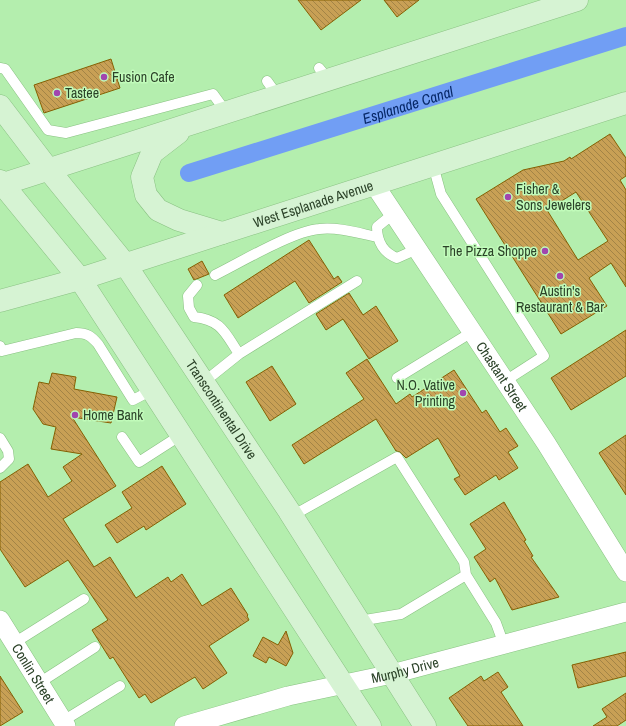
<svg xmlns="http://www.w3.org/2000/svg" width="626" height="726" font-family="'Archivo Narrow',sans-serif">
<defs>
<pattern id="building-back-hatch" width="6" height="6" patternUnits="userSpaceOnUse"><rect width="6" height="6" fill="#c8a055"/><path d="M-1 5l2 2M0 0l6 6M5-1l2 2" fill="none" stroke="#a38446"/></pattern>
</defs>
<rect width="100%" height="100%" fill="#b4eeae"/>
<g fill="none" stroke-linecap="round" stroke-linejoin="round">
<path stroke="#719ef4" stroke-width="18" id="s1" d="M189,173L626,36"/>
</g>
<path fill="url(#building-back-hatch)" stroke="#856003" fill-rule="evenodd" d="M298,0H361L321,30Z
M384,0H419L397,17Z
M111,59L120,88L44,113L34,85Z
M610,134L626,158V176L620,180L626,190V287L611,263L589,278L607,306L561,334L476,199L523,170L564,161L570,157L571,159ZM576,192L608,241L578,260L547,210Z
M309,240L334,279L338,276L342,282L309,303L295,281L238,318L224,295Z
M202,261L209,274L194,280L188,269Z
M349,293L363,315L376,306L398,341L369,359L343,319L326,330L316,314Z
M626,330V376L571,410L551,378Z
M367,359L396,404L410,394L412,397L454,370L482,413L486,410L500,432L506,428L518,446L508,452L518,468L499,480L496,475L465,495L454,479L460,476L438,438L406,458L400,452L396,451L376,419L304,464L292,445L364,399L346,373Z
M272,366L296,404L270,421L246,382Z
M52,373L76,377L74,389L117,397L111,423L72,417L116,486L63,519L94,567L110,557L136,598L168,577L171,582L182,574L202,606L231,588L248,615L247,616L249,620L209,646L227,673L203,689L195,677L151,703L145,694L139,698L113,657L110,659L92,630L108,620L68,560L25,587L0,549V482L28,464L48,497L72,481L63,467L82,454L51,449L56,427L43,424L33,409L39,382L49,384Z
M626,435V495L599,453Z
M162,466L186,504L146,530L144,526L117,543L105,525L132,508L122,492Z
M504,502L526,540L524,541L533,556L531,557L559,597L512,610L495,578L490,582L474,557L486,549L470,524Z
M286,631L293,653L286,666L269,657L266,663L253,656L263,637L278,645Z
M626,652V676L578,688L572,665Z
M498,672L508,687L501,692L523,726H468L449,698L481,676L484,681Z
M0,676L23,712L0,726Z
M626,693V720L617,726H593L607,717L602,709Z"/>
<g fill="none" stroke-linecap="round" stroke-linejoin="round">
<defs>
<path id="lane" d="M0,68L5,69L48,130L66,133L213,94L226,112
M319,68L328,79
M267,81L277,95
M433,165L441,194L544,356L505,381
M393,214L377,227C377,242 384,253 397,258L417,249
M215,275C241,262 293,231 319,229C339,227 358,233 377,237
M197,285L188,296L189,308L194,317C222,320 225,333 239,354
M0,346L2,351L76,333C87,333 91,336 98,344L133,400L152,390
M397,378L472,332
M204,382L239,354L357,281
M122,437L139,462L181,435
M0,438L8,451L9,459L0,468
M292,516L397,457L464,562L466,575
M359,621L401,614L466,575L496,623L504,645
M14,643L84,599
M39,683L95,647
M63,721L120,686"/>
<g id="street">
<path id="s2" d="M374,184L546,443L626,572"/>
<path id="s3" d="M0,620L66,726"/>
<path id="s4" d="M184,726L288,696L392,674L626,612"/>
</g>
<g id="secondary">
<path id="s5" d="M0,106L48,169L125,264L289,511L425,726"/>
<path d="M178,133L152,153L142,177L146,195L158,210L179,220L222,233"/>
<path d="M0,181L80,279L370,726"/>
<path d="M0,185L577,0"/>
<path id="s6" d="M0,301L80,279L626,103"/>
</g>
</defs>
<use href="#lane" stroke="#89c182" stroke-width="11"/>
<use href="#street" stroke="#89c182" stroke-width="20"/>
<use href="#secondary" stroke="#89c182" stroke-width="23"/>
<use href="#lane" stroke="#fff" stroke-width="10"/>
<use href="#street" stroke="#fff" stroke-width="19"/>
<use href="#secondary" stroke="#d6f3d3" stroke-width="22"/>
</g>
<g fill="#a145af" stroke="#c1fbba" stroke-width="1.5">
<circle cx="104" cy="77" r="4"/>
<circle cx="57" cy="93" r="4"/>
<circle cx="508" cy="197" r="4"/>
<circle cx="545" cy="251" r="4"/>
<circle cx="560" cy="276" r="4"/>
<circle cx="463" cy="393" r="4"/>
<circle cx="75" cy="415" r="4"/>
</g>
<g text-anchor="middle" dominant-baseline="central" stroke-width="3" stroke-linejoin="round" paint-order="stroke">
<g font-size="14" fill="#2b4228" stroke="#c1fbba" text-anchor="start">
<text x="112" y="77">Fusion Cafe</text>
<text x="65" y="93">Tastee</text>
<text x="516" y="189">Fisher &amp;<tspan x="516" dy="16">Sons Jewelers</tspan></text>
<text x="537" y="251" text-anchor="end">The Pizza Shoppe</text>
<text x="560" y="291" text-anchor="middle">Austin's<tspan x="560" dy="16">Restaurant &amp; Bar</tspan></text>
<text x="455" y="385" text-anchor="end">N.O. Vative<tspan x="455" dy="16">Printing</tspan></text>
<text x="83" y="415">Home Bank</text>
</g>
<g font-size="14" fill="#2b4228" stroke="#c1fbba">
<text stroke="none"><textPath href="#s6" startOffset="328">West Esplanade Avenue</textPath></text>
<text stroke="none"><textPath href="#s2" startOffset="231">Chastant Street</textPath></text>
<text stroke="none"><textPath href="#s5" startOffset="376">Transcontinental Drive</textPath></text>
<text stroke="none"><textPath href="#s4" startOffset="228">Murphy Drive</textPath></text>
<text stroke="none"><textPath href="#s3" startOffset="63">Conlin Street</textPath></text>
</g>
<g font-size="15" font-style="italic" fill="#072868" stroke="#c1fbba">
<text stroke="none"><textPath href="#s1" startOffset="229">Esplanade Canal</textPath></text>
</g>
</g>
</svg>
